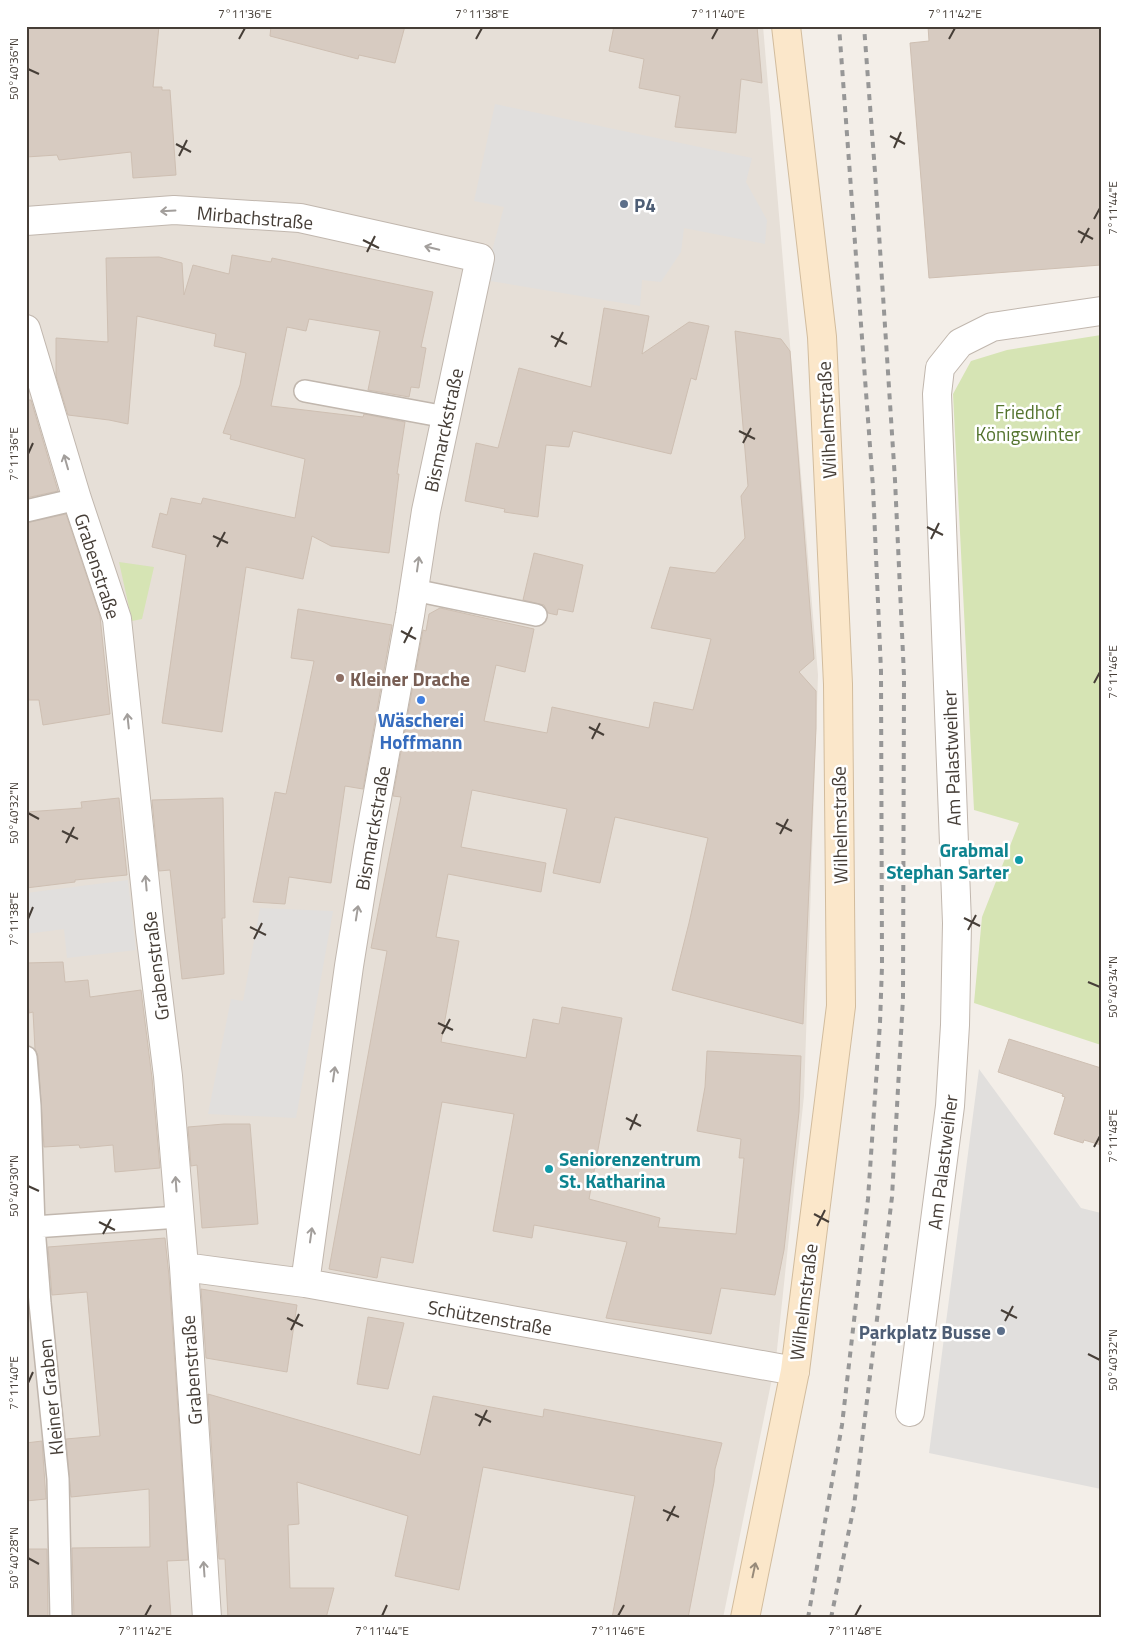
<svg xmlns="http://www.w3.org/2000/svg" width="1127" height="1644" font-family="'Titillium Web',sans-serif">
<rect width="100%" height="100%" fill="#f3eee8"/>
<path fill="#e6dfd7" d="M26,26H763L818,675L804,1096L776,1359L723,1618H26Z"/>
<path fill="#d6e4b4" d="M1101,335V1045L974,1003L982,917L1019,823L974,810L953,394L971,361L1007,350Z
M119,562L154,567L142,619L132,621Z"/>
<path fill="#e1dfdd" d="M495,104L752,158L746,182L767,220L765,244L684,228L681,252L661,282L642,280L640,306L484,280L504,207L474,201Z
M128,880L136,950L67,958L64,929L26,934V893Z
M260,908L333,911L296,1118L208,1114L231,999L243,1001Z
M979,1069L1081,1208L1101,1213V1489L929,1453Z"/>
<path fill="#d7cbc1" stroke="#cebfb2" d="M26,26H159L153,87H162V90H170L176,175L133,178L131,152L59,160L57,155L26,157Z
M271,26H405L395,63L359,55L358,59L270,36Z
M614,26H757L762,83L741,79L736,133L675,127L680,96L639,88L644,59L609,51Z
M928,26H1078V29L1101,28V265L929,278L910,43L929,41Z
M232,255L271,262L272,258L433,292L421,347L426,348L419,388L411,387L409,397L368,390L380,331L309,319L306,331L287,327L271,406L363,417L364,414L405,422L397,474H399L389,553L331,546L312,536L303,579L246,567L222,732L162,723L186,555L152,547L160,513L167,515L171,498L201,504L203,498L295,518L305,459L230,439L231,435L223,433L240,385L246,353L214,346L216,334L137,316L128,424L109,420L68,415L56,376V338L108,342L106,258L159,257L182,263L184,295L193,265L229,274Z
M604,308L649,316L642,354L689,322L709,326L696,380L691,378L671,454L573,431L569,447L546,445L538,517L504,512L505,509L465,501L476,443L498,448L519,368L591,387Z
M735,331L781,339L790,351L814,659L799,672L816,691V728L803,1024L672,990L689,923L708,838L615,817L600,883L553,873L567,809L472,790L461,847L546,863L541,892L448,874L436,937L459,941L441,1042L526,1058L533,1019L559,1024L562,1007L622,1018L589,1199L660,1218L658,1227L736,1234L744,1158H739L741,1139L697,1131L705,1087L707,1051L801,1056L799,1112L784,1250L775,1295L721,1288L711,1334L606,1318L627,1242L534,1225L532,1238L493,1231L514,1114L442,1102L413,1263L381,1257L377,1278L329,1269L387,951L371,948L401,797L393,796L423,630L426,631L429,614L440,608L534,629L525,672L496,665L484,721L547,733L552,707L649,728L654,702L693,710L711,639L651,628L670,567L715,573L745,538L741,496L748,486Z
M26,400H31L58,491L26,498Z
M66,514L100,616L110,714L43,725L39,700H29L26,686V523Z
M534,553L583,565L573,612L558,609L557,615L548,613L544,605L523,600Z
M298,609L392,625L363,789L345,786L331,883L289,877L285,904L253,902L275,792L286,794L314,661L291,658Z
M119,798L127,875L75,880V882L26,888V812L82,808L81,802Z
M223,798L225,918H222L224,974L182,979L170,870L159,871L152,800Z
M63,962L65,982L88,980L90,997L141,990L152,1078L160,1168L115,1172L113,1145L80,1148L79,1145L44,1147L38,1056L35,1049L33,1012L29,1013L26,981V963Z
M1009,1039L1101,1068V1145L1084,1140L1083,1143L1054,1134L1065,1097L1062,1096L1063,1094L998,1072Z
M224,1124H250L258,1224L202,1228L197,1165L191,1166L188,1127Z
M165,1238L169,1276L188,1560L167,1561L171,1618H74L72,1548L150,1547L149,1489L71,1497L66,1439L100,1436L87,1292L52,1295L48,1247Z
M201,1289L297,1305L287,1372L206,1358Z
M368,1317L404,1323L388,1389L357,1384Z
M208,1394L420,1455L433,1396L543,1417L544,1409L722,1443L715,1469L714,1482L688,1618H612L635,1496L483,1467L459,1590L395,1576L408,1516L297,1482L299,1524L288,1525L290,1588H334L326,1618H228L225,1559H219Z
M42,1441L46,1499L26,1501V1443Z
M26,1549H47L48,1618H26Z"/>
<g fill="none" stroke-linecap="round" stroke-linejoin="round">
<defs>
<path id="lane" d="M305,391L446,417
M26,511L77,499
M414,590L536,615
M26,1057L30,1106L34,1227L40,1303L58,1479L61,1618
M34,1227L179,1217"/>
<path id="street" d="M26,221L174,210L300,218L480,258L426,511L410,615L368,848L349,966L305,1283
M26,329L77,499L117,619L150,931L168,1076L184,1267L207,1618
M184,1267L305,1283L795,1371
M910,1412L950,1106L955,1025L957,923L937,394L940,368L960,343L992,327L1101,311"/>
<path id="secondary" d="M745,1618L795,1371L841,1006L838,684L822,337L786,26"/>
</defs>
<use href="#lane" stroke="#c1b7ae" stroke-width="24"/>
<use href="#street" stroke="#c1b7ae" stroke-width="30"/>
<use href="#secondary" stroke="#d2bc9d" stroke-width="30"/>
<use href="#lane" stroke="#fff" stroke-width="21"/>
<use href="#street" stroke="#fff" stroke-width="28"/>
<use href="#secondary" stroke="#fbe7ca" stroke-width="28"/>
<path stroke="#979797" stroke-width="4" stroke-dasharray="6 6" stroke-linecap="butt" d="M808,1618L842,1425L868,1199L880,1023L882,966L881,671L873,487L839,26
M831,1618L854,1506L892,1197L903,998L904,676L895,480L875,172L864,26"/>
</g>
<defs><path id="oneway-shaft" d="M-6 0H5M1.5-3L5.5 0L1.5 3" fill="none" stroke-width="1.6" stroke-linecap="round" stroke-linejoin="round" transform="scale(1.25)"/></defs>
<g stroke="#a29e9b">
<use href="#oneway-shaft" transform="translate(168 211) rotate(177)"/>
<use href="#oneway-shaft" transform="translate(432 248) rotate(-167)"/>
<use href="#oneway-shaft" transform="translate(66 462) rotate(-106)"/>
<use href="#oneway-shaft" transform="translate(418 564) rotate(-82)"/>
<use href="#oneway-shaft" transform="translate(128 721) rotate(-96)"/>
<use href="#oneway-shaft" transform="translate(146 883) rotate(-95)"/>
<use href="#oneway-shaft" transform="translate(357 913) rotate(-81)"/>
<use href="#oneway-shaft" transform="translate(334 1074) rotate(-82)"/>
<use href="#oneway-shaft" transform="translate(176 1184) rotate(-94)"/>
<use href="#oneway-shaft" transform="translate(311 1235) rotate(-82)"/>
<use href="#oneway-shaft" transform="translate(204 1569) rotate(-94)"/>
</g>
<use stroke="#978a79" href="#oneway-shaft" transform="translate(754 1570) rotate(-78)"/>
<path fill="none" stroke="#463e37" stroke-width="2" d="M239,39L245,28M476,39L482,28M712,39L718,28M949,39L955,28M28,69L39,74M890,136L905,144M176,144L191,152M894,148L901,132M179,156L187,140M1094,219L1100,208M1078,231L1093,239M363,240L379,248M1081,243L1089,228M367,252L375,236M551,336L567,344M555,347L563,332M739,431L755,439M743,443L751,428M28,454L33,443M927,527L943,535M213,536L228,543M931,539L939,523M217,547L225,532M401,631L416,639M404,643L412,627M1094,683L1100,672M589,727L604,735M592,739L600,723M28,813L39,819M776,823L792,831M62,831L78,839M780,834L788,819M66,843L74,827M964,918L980,926M28,919L33,907M250,927L266,935M968,930L976,915M254,939L262,923M1088,982L1100,987M438,1023L453,1030M442,1034L450,1019M626,1118L641,1126M630,1130L637,1114M1094,1147L1100,1136M28,1186L39,1191M814,1214L829,1222M99,1222L115,1230M817,1226L825,1210M103,1234L111,1219M1001,1310L1017,1318M287,1318L303,1326M1005,1321L1013,1306M291,1330L299,1314M1088,1354L1100,1360M28,1383L33,1372M475,1414L491,1422M479,1426L487,1410M663,1510L679,1517M667,1521L675,1506M28,1558L39,1564M145,1616L151,1605M382,1616L387,1605M618,1616L624,1605M855,1616L861,1605"/>
<g fill="#5c6f8a" stroke="#fff" stroke-width="2">
<circle cx="624" cy="204" r="5"/>
<circle cx="1001" cy="1331" r="5"/>
</g>
<circle fill="#8d6e63" stroke="#fff" stroke-width="2" cx="340" cy="678" r="5"/>
<circle fill="#3f7fe0" stroke="#fff" stroke-width="2" cx="421" cy="700" r="5"/>
<g fill="#0f9aa8" stroke="#fff" stroke-width="2">
<circle cx="1019" cy="860" r="5"/>
<circle cx="549" cy="1169" r="5"/>
</g>
<g text-anchor="middle" dominant-baseline="central" stroke-width="5" stroke-linejoin="round" paint-order="stroke">
<g font-size="19" font-weight="bold" fill="#4e5e75" stroke="#fff" text-anchor="start">
<text x="634" y="204">P4</text>
<text x="991" y="1331" text-anchor="end">Parkplatz Busse</text>
</g>
<g font-size="19" fill="#463e37" stroke="#fff">
<text transform="translate(255 217) rotate(5)">Mirbachstraße</text>
<text transform="translate(826 420) rotate(-93)">Wilhelmstraße</text>
<text transform="translate(443 430) rotate(-78)">Bismarckstraße</text>
<text transform="translate(98 566) rotate(72)">Grabenstraße</text>
<text transform="translate(951 758) rotate(-92)">Am Palastweiher</text>
<text transform="translate(839 825) rotate(-91)">Wilhelmstraße</text>
<text transform="translate(372 828) rotate(-80)">Bismarckstraße</text>
<text transform="translate(155 966) rotate(-97)">Grabenstraße</text>
<text transform="translate(942 1162) rotate(-83)">Am Palastweiher</text>
<text transform="translate(803 1302) rotate(-83)">Wilhelmstraße</text>
<text transform="translate(490 1317) rotate(10)">Schützenstraße</text>
<text transform="translate(191 1370) rotate(-94)">Grabenstraße</text>
<text transform="translate(50 1397) rotate(-96)">Kleiner Graben</text>
</g>
<g font-size="19" fill="#54742e" stroke="#fff">
<text x="1028" y="411">Friedhof<tspan x="1028" dy="22">Königswinter</tspan></text>
</g>
<g font-size="19" font-weight="bold" fill="#785e54" stroke="#fff" text-anchor="start">
<text x="350" y="678">Kleiner Drache</text>
</g>
<g font-size="19" font-weight="bold" fill="#366cbe" stroke="#fff">
<text x="421" y="719">Wäscherei<tspan x="421" dy="22">Hoffmann</tspan></text>
</g>
<g font-size="19" font-weight="bold" fill="#0d838f" stroke="#fff" text-anchor="end">
<text x="1009" y="849">Grabmal<tspan x="1009" dy="22">Stephan Sarter</tspan></text>
<text x="559" y="1158" text-anchor="start">Seniorenzentrum<tspan x="559" dy="22">St. Katharina</tspan></text>
</g>
</g>
<rect width="1127" height="1644" fill="none" stroke="#ffffff" stroke-width="55"/>
<rect x="28" y="28" width="1072" height="1588" fill="none" stroke="#463e37" stroke-width="2"/>
<g font-size="12" text-anchor="middle" fill="#463e37">
<text x="245" y="18">7°11'36"E</text>
<text x="482" y="18">7°11'38"E</text>
<text x="718" y="18">7°11'40"E</text>
<text x="955" y="18">7°11'42"E</text>
<text transform="translate(14 69) rotate(-90)" y="4">50°40'36"N</text>
<text transform="translate(1113 208) rotate(-90)" y="4">7°11'44"E</text>
<text transform="translate(14 454) rotate(-90)" y="4">7°11'36"E</text>
<text transform="translate(1113 672) rotate(-90)" y="4">7°11'46"E</text>
<text transform="translate(14 813) rotate(-90)" y="4">50°40'32"N</text>
<text transform="translate(14 919) rotate(-90)" y="4">7°11'38"E</text>
<text transform="translate(1113 987) rotate(-90)" y="4">50°40'34"N</text>
<text transform="translate(1113 1136) rotate(-90)" y="4">7°11'48"E</text>
<text transform="translate(14 1186) rotate(-90)" y="4">50°40'30"N</text>
<text transform="translate(1113 1360) rotate(-90)" y="4">50°40'32"N</text>
<text transform="translate(14 1383) rotate(-90)" y="4">7°11'40"E</text>
<text transform="translate(14 1558) rotate(-90)" y="4">50°40'28"N</text>
<text x="145" y="1635">7°11'42"E</text>
<text x="382" y="1635">7°11'44"E</text>
<text x="618" y="1635">7°11'46"E</text>
<text x="855" y="1635">7°11'48"E</text>
</g>
</svg>
